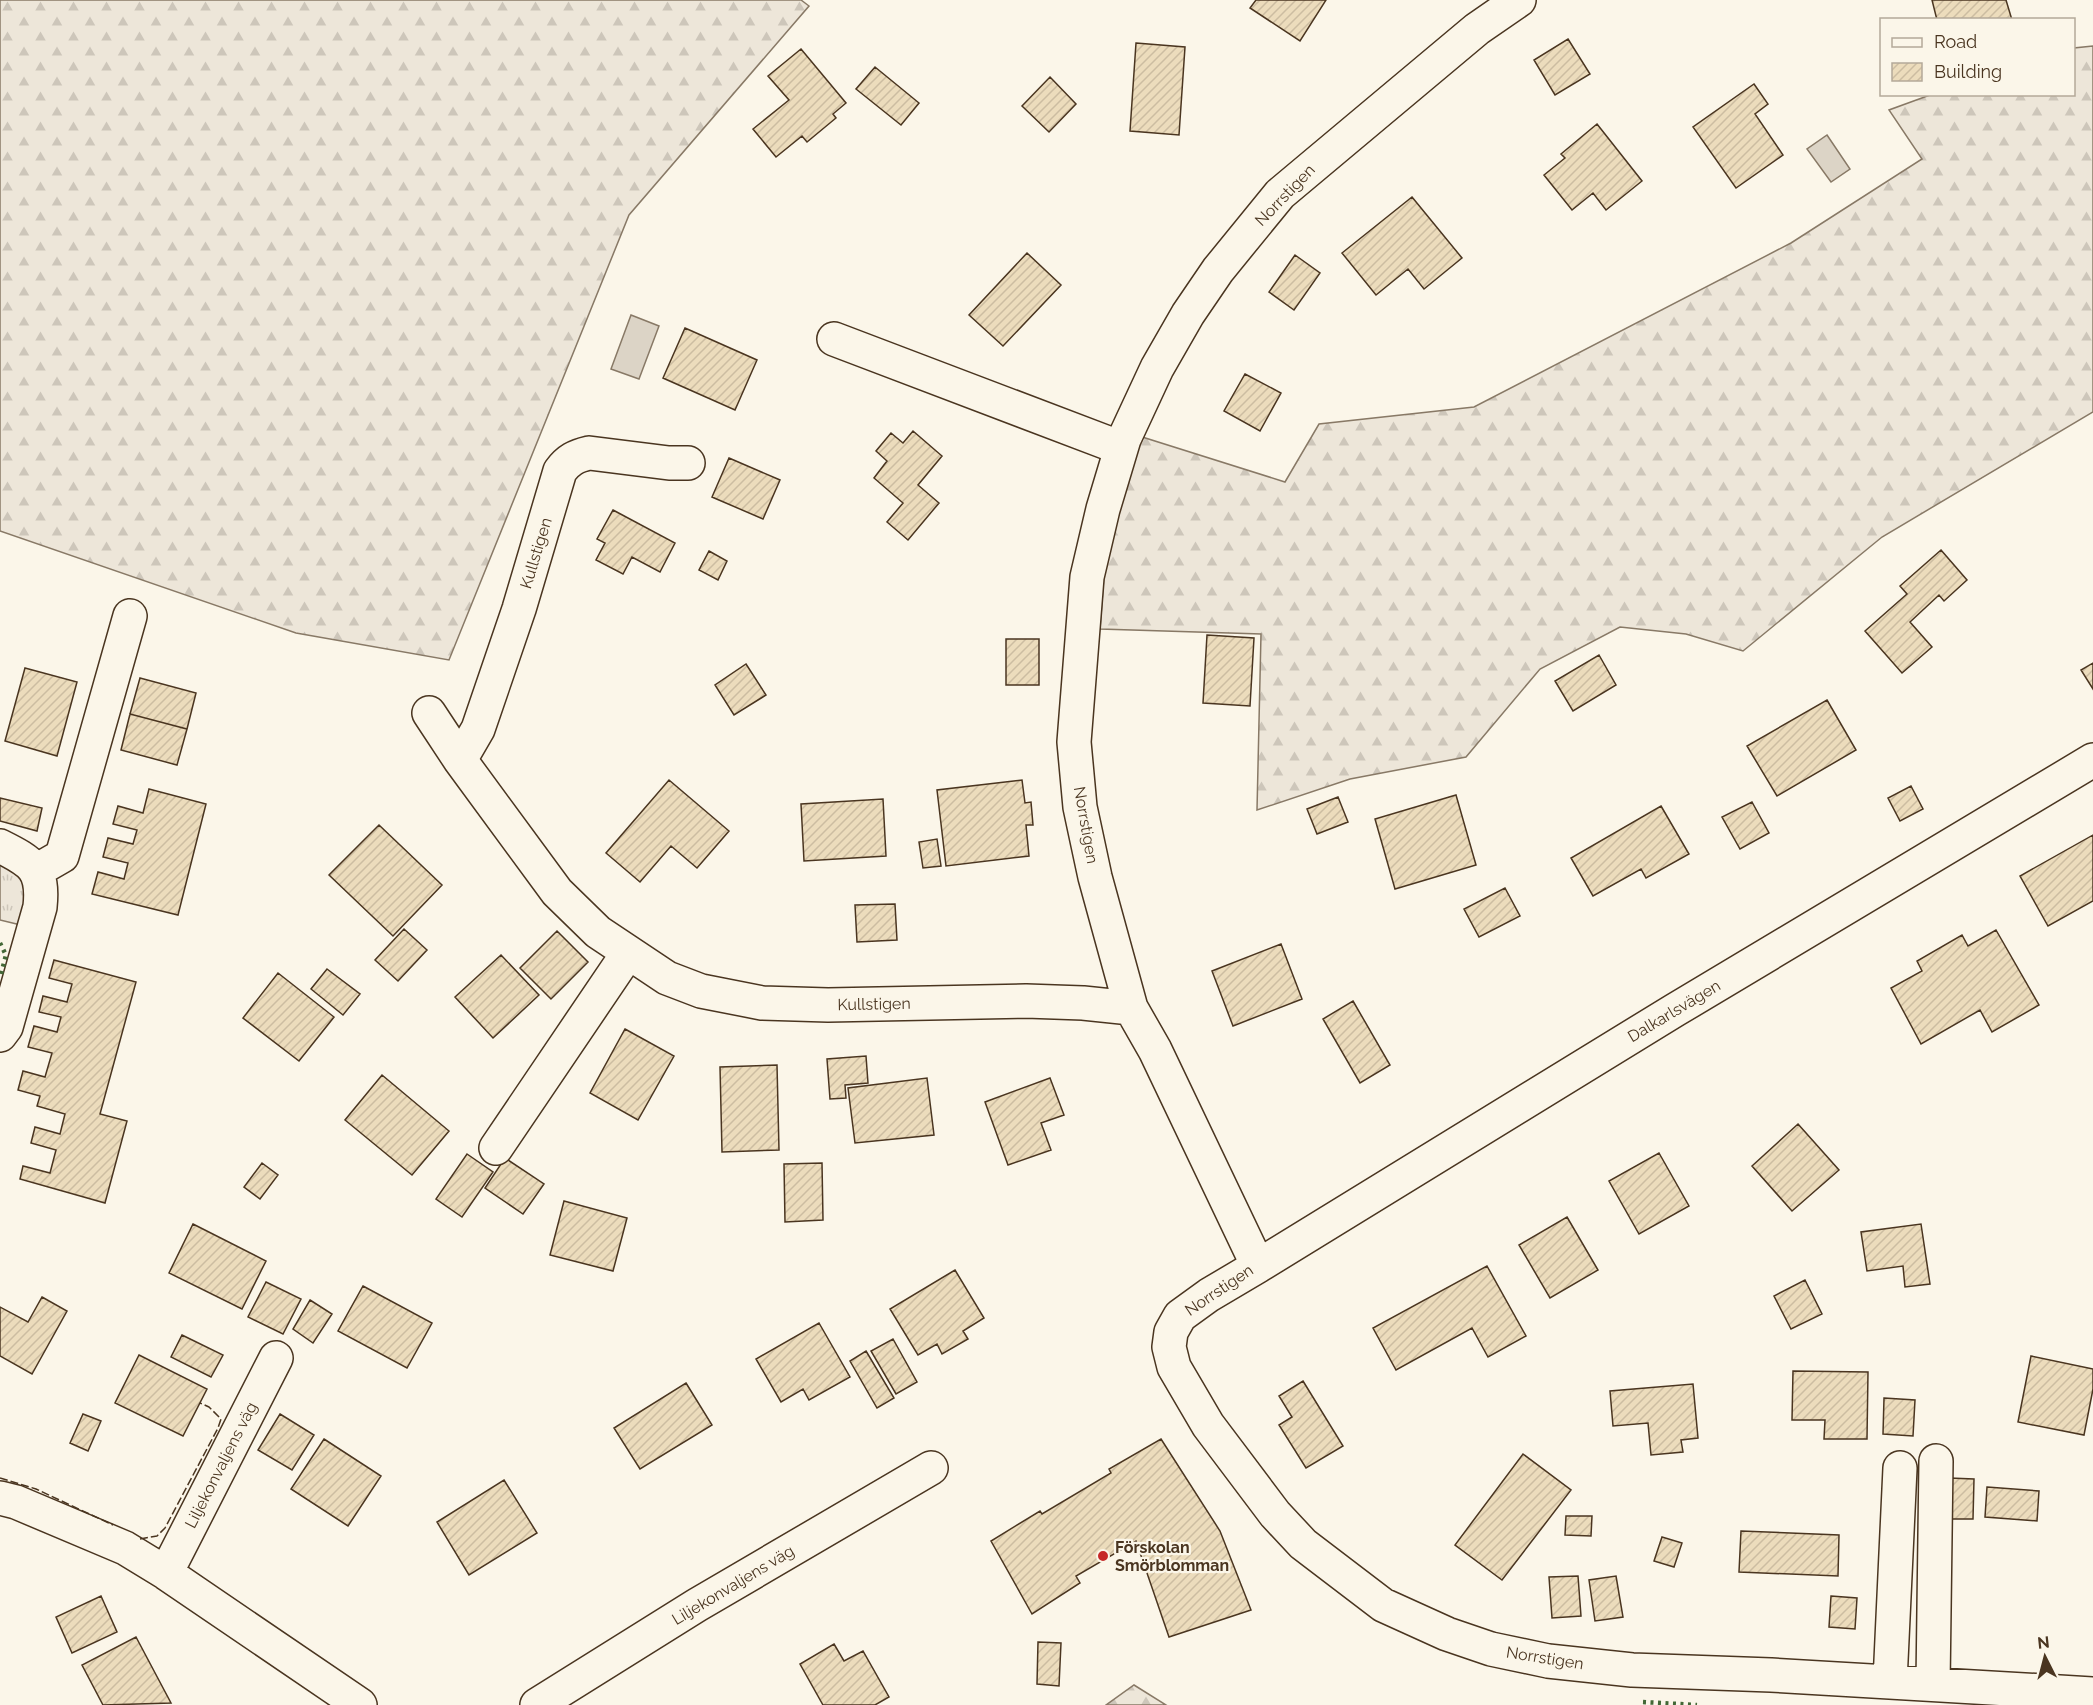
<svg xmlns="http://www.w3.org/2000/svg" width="2093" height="1705" font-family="Raleway,sans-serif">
<defs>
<pattern id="grass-tufts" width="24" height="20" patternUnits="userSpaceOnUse" patternTransform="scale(1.5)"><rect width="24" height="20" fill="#ede6d9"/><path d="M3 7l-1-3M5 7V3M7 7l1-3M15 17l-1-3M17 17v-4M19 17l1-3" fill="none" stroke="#cdc6ba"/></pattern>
<pattern id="forest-firs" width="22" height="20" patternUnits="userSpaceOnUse" patternTransform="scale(1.5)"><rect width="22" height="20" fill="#ede6d9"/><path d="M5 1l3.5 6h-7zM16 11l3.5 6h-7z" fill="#cdc6ba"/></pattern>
<pattern id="building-hatch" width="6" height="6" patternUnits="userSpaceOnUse" patternTransform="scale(1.5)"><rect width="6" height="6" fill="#ecdcbc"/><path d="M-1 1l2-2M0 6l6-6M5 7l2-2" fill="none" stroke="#ccbda1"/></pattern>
</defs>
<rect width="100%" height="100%" fill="#fbf6e9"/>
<path fill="url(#grass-tufts)" stroke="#887966" stroke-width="1.5" d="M0,855L26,873L25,926L0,920Z"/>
<path fill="url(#forest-firs)" stroke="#887966" stroke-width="1.5" d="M0,0H801L809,6L629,215L449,660L296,633L0,531Z
M2093,46V412L1882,537L1743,651L1686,634L1620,627L1540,669L1466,757L1350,779L1257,810L1261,634L1100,629L1106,548L1139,436L1285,482L1319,424L1474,407L1791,243L1922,159L1889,110L1930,95L2074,94V48Z
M1134,1685L1166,1705H1106Z"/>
<path fill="#dcd4c6" stroke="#887966" stroke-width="1.5" d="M1827,135L1850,169L1831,182L1807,149Z
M631,315L659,326L639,379L611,369Z"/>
<path fill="url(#building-hatch)" stroke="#4a3520" stroke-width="1.5" d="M1256,0H1326L1300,41L1250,8Z
M1932,0H2006L2012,20H1937Z
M1568,39L1590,74L1555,95L1534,60Z
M1136,43L1185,47L1179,135L1130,131Z
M801,49L846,103L833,114L836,118L807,142L802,136L776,157L753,129L789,100L768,76Z
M875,67L919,103L901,125L856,89Z
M1050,77L1076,104L1049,132L1022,106Z
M1754,84L1768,104L1755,114L1783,155L1736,188L1693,127Z
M1597,124L1642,181L1606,210L1593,193L1572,210L1544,175L1565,158L1561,154Z
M1412,197L1462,258L1424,289L1408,269L1376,295L1342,253Z
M1027,253L1061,285L1003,346L969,315Z
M1295,255L1320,273L1294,310L1269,292Z
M685,328L757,360L735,410L663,378Z
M1245,374L1281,393L1260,431L1224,411Z
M913,431L942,456L918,485L939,503L908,540L887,522L903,503L874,478L887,461L876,451L891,433L903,443Z
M729,458L780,480L763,519L712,497Z
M613,510L675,543L660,572L632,557L623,574L596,560L605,543L597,539Z
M1941,550L1967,580L1944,601L1939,595L1910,622L1932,647L1902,673L1865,631L1907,594L1900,586Z
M709,551L727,561L718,580L699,570Z
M1207,635L1254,638L1250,706L1203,703Z
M1006,639H1039V685H1006Z
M1599,655L1616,685L1573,711L1555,681Z
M2093,663V689L2081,670Z
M746,664L766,695L734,715L715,685Z
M25,668L77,682L57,756L5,741Z
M140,678L196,693L187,729L130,714Z
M1827,700L1856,750L1777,796L1747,746Z
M130,714L187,729L177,765L121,750Z
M669,780L729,831L697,868L671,846L640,882L606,853Z
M1022,780L1025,803L1031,802L1033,825H1026L1029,856L946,866L937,790Z
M1911,786L1923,809L1900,821L1888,798Z
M149,789L206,804L178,915L92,894L98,872L124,879L128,863L103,857L108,838L133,844L137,830L113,824L118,806L143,813Z
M1456,795L1476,865L1395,889L1375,819Z
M1338,797L1348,822L1317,834L1307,809Z
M0,798L42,808L37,831L0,821Z
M883,799L886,856L804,861L801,804Z
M1752,802L1769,833L1740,849L1722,817Z
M1661,806L1689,854L1646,878L1641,869L1593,896L1571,858Z
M379,825L442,885L393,936L329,875Z
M2093,835V901L2048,926L2020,876Z
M937,839L941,866L923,868L919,842Z
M1505,888L1520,916L1479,937L1464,909Z
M895,904L897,940L857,942L855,905Z
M404,929L427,950L398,981L375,960Z
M1996,930L2039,1005L1992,1032L1980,1010L1921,1044L1891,988L1922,971L1917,961L1962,935L1968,946Z
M557,931L588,962L551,999L520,968Z
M1281,944L1302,999L1233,1026L1212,971Z
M501,955L539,995L493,1038L455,997Z
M54,960L136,982L100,1114L127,1121L105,1203L20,1179L23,1166L50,1173L56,1150L31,1143L35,1127L60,1134L65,1114L37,1106L40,1096L18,1090L23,1071L45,1077L52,1053L28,1047L34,1026L57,1032L61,1017L39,1012L43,996L67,1002L72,984L49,978Z
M327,969L360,994L343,1015L311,989Z
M278,973L334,1017L299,1061L243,1018Z
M1353,1001L1390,1065L1360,1083L1323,1019Z
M625,1029L674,1056L638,1120L590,1093Z
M866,1056L868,1083L845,1085L846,1098L830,1099L827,1059Z
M777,1065L779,1150L722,1152L720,1067Z
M382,1075L449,1131L412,1175L345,1120Z
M927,1078L934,1135L855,1143L848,1088Z
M1050,1078L1064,1115L1041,1123L1051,1150L1008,1165L985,1102Z
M1798,1124L1839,1170L1792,1211L1752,1166Z
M1659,1153L1689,1206L1639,1234L1609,1181Z
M467,1154L493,1172L462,1217L436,1199Z
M505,1158L544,1184L523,1214L485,1188Z
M262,1163L278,1175L260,1199L244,1187Z
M822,1163L823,1220L785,1222L784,1164Z
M564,1201L627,1218L613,1271L550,1255Z
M1567,1217L1598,1270L1550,1298L1519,1245Z
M193,1224L266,1261L242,1309L169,1273Z
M1921,1224L1930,1284L1905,1287L1903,1266L1867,1271L1861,1232Z
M1487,1266L1526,1336L1488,1357L1472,1328L1396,1370L1373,1328Z
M955,1270L984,1318L963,1331L968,1339L942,1354L937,1344L918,1355L890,1309Z
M1805,1280L1822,1314L1791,1329L1774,1296Z
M266,1282L301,1299L283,1334L248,1317Z
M363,1286L432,1323L407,1368L338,1331Z
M42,1297L67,1311L32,1374L0,1356V1307L28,1322Z
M310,1300L332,1314L313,1343L293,1329Z
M819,1323L850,1377L809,1400L803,1389L781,1402L756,1359Z
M182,1335L223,1355L211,1377L171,1357Z
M893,1339L917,1382L896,1394L871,1351Z
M866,1351L894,1398L877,1408L850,1361Z
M139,1355L207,1389L183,1436L115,1403Z
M2031,1356L2093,1369V1389L2084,1435L2018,1422Z
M1793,1371L1868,1372L1867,1439H1824L1825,1420H1792Z
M1303,1381L1343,1446L1306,1468L1279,1425L1292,1417L1279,1396Z
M686,1383L712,1425L640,1469L614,1428Z
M1693,1384L1698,1438L1681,1440L1683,1452L1651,1455L1648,1423L1613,1426L1610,1391Z
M1884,1398L1915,1400L1913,1436L1883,1434Z
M83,1414L101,1421L88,1451L70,1443Z
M280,1414L314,1435L292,1470L258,1450Z
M324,1439L381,1476L348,1526L291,1489Z
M1161,1439L1220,1531L1251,1610L1169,1637L1136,1541L1076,1576L1080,1583L1032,1614L991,1541L1040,1511L1042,1514L1111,1473L1109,1469Z
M1523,1454L1571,1490L1502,1580L1455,1545Z
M1949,1478L1974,1479L1973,1519H1947Z
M504,1480L537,1533L469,1575L437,1522Z
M1987,1487L2039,1491L2037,1521L1985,1517Z
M1566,1516H1592L1591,1536L1565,1535Z
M1741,1531L1839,1535L1838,1576L1739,1572Z
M1662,1537L1682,1543L1674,1567L1654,1561Z
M1578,1576L1581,1616L1552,1618L1549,1577Z
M1616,1576L1623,1617L1595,1621L1589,1580Z
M101,1596L117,1632L72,1653L56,1617Z
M1831,1596L1857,1598L1855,1629L1829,1627Z
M136,1637L171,1703L103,1705L82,1665Z
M1038,1642L1061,1643L1059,1686L1037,1684Z
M834,1644L844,1661L863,1651L889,1697L875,1705H823L800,1664Z"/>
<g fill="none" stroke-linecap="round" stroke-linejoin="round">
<defs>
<path id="minor" d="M1519,0L1477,29L1280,194L1218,270L1188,314L1157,368L1124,439L1103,509L1087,577L1074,742L1080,807L1095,877L1131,1008L1155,1050L1258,1266L1209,1295L1180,1316L1171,1332L1169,1347L1174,1367L1208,1425L1275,1514L1303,1544L1383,1605L1447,1634L1491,1649L1548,1661L1632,1670L1771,1675L2093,1694
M834,339L1121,448
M429,713L460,760L557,892L598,932L667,978L701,991L762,1003L828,1005L1026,1001L1083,1003L1131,1008
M460,760L478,729L519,609L560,471C568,460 576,456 589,453L669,463H688
M0,846C32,862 44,869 40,907L6,1027L0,1035
M36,871L62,856L130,616
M496,1148L628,953
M1258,1266L1675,1010L2093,760
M0,1498L16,1502L125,1548L166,1573L360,1705
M166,1573L276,1358
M1890,1682L1900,1468
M1933,1684L1936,1461
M537,1705L697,1605L931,1468"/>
</defs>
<use href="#minor" stroke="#4a3520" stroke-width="36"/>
<use href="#minor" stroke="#fbf6e9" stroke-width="33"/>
<path stroke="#436837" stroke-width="4.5" stroke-dasharray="3 4.5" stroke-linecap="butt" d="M0,943L6,955L0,978
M1643,1702L1697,1705"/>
<path stroke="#4a3520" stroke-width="1.5" stroke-dasharray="8 3" stroke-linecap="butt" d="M0,1478L36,1489L113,1525
M140,1539L157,1536L165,1528L218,1428L221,1419L209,1407L200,1403"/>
</g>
<circle fill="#c62828" stroke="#fbf6e9" stroke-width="2" cx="1103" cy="1556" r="6"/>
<g text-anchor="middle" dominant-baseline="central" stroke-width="4.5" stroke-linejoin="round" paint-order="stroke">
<g font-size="16" fill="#4a3520" stroke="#fbf6e9">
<text transform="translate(1285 195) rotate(-46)">Norrstigen</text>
<text transform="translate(536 553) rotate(-73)">Kullstigen</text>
<text transform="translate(1086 825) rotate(80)">Norrstigen</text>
<text transform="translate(874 1004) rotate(-1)">Kullstigen</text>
<text transform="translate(1674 1011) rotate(-31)">Dalkarlsvägen</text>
<text transform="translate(1219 1290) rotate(-34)">Norrstigen</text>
<text transform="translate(221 1465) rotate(-63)">Liljekonvaljens väg</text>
<text transform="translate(733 1585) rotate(-31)">Liljekonvaljens väg</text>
<text transform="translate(1545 1658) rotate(9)">Norrstigen</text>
</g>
<g font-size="16" font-weight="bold" fill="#4a3520" stroke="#fbf6e9" text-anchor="start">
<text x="1115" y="1547">Förskolan<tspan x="1115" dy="18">Smörblomman</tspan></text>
</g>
</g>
<rect x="1880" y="18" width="195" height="78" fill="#fbf6e9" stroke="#b4a999" stroke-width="1.5"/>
<rect x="1892" y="38" width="30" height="9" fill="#fbf6e9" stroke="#b4a999" stroke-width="1.5"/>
<text x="1934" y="48" font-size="18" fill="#4a3520">Road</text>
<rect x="1892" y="63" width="30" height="18" fill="url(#building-hatch)" stroke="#b4a999" stroke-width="1.5"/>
<text x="1934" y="78" font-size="18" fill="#4a3520">Building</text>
<g transform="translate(2045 1657) rotate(354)" stroke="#fbf6e9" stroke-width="4.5" paint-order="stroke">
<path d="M0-4.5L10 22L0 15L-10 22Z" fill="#4a3520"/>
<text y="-9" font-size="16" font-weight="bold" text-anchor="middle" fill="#4a3520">N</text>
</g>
</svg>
